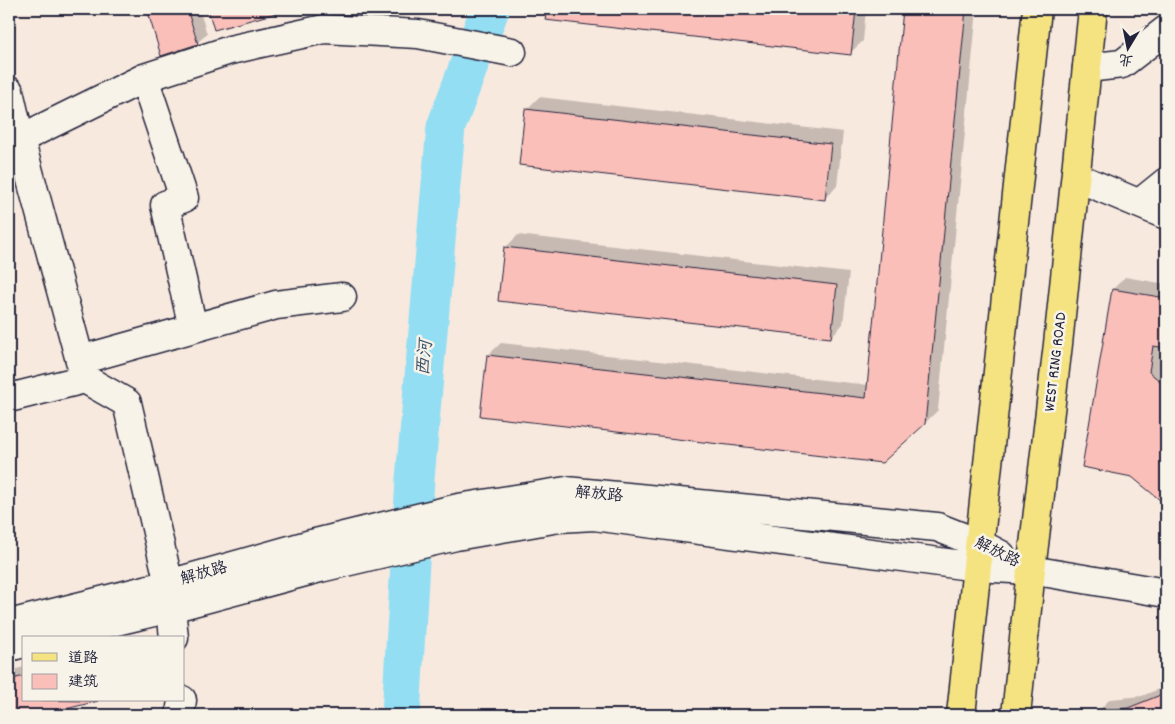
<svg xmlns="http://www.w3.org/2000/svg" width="1175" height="724" font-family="Dekko,'LXGW WenKai TC',sans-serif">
<rect width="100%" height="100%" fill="#f8e9df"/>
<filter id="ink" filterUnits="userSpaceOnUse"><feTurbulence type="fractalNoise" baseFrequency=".02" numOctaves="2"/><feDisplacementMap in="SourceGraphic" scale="10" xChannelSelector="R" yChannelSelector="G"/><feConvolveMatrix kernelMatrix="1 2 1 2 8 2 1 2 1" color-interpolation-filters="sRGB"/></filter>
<g filter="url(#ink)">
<path fill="#0003" d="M148,9H199L207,34L197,43L162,54Z
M209,9H287L215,29Z
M548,9H866L863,41L850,53L547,19Z
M905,9H977L938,410L925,423L488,355L501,343L868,385Z
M539,97L843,132L837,186L824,199L526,110Z
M518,235L849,273L843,324L831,337L505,248Z
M1125,277L1166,284V347L1163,346L1161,359L1166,363V503L1133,476L1113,289Z
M24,667V700H95L37,715H9V671Z
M1166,686V715H1096L1097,712L1110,699L1142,696Z"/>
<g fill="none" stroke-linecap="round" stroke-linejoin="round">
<path stroke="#93def3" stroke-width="39" d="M401,715L415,479L446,127L490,9"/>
</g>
<path fill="#fbbfba" stroke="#22223b" d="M147,9H187L198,44L161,56Z
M208,9H291L214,30Z
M547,9H845L856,10L851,55L545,20Z
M903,9H966L925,424L882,463L480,416L487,355L866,398Z
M525,109L831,144L825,200L519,165Z
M504,247L837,285L831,338L498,301Z
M1112,289L1166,298V348L1153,346L1149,372L1166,386V505L1132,477L1082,467Z
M24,676V700L98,701L42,715H9V680Z
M1166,689V715H1095L1096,712L1128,708L1158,696Z"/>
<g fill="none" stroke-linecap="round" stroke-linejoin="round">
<defs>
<path id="minor" d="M1087,68L1122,64L1166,30
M144,78L184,198L165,205L193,328
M9,91L20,139L85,379L127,403L169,584
M9,143L20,139L144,78L230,50L324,29L418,34L512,52
M1076,177L1166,215
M1140,203L1166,182
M80,360L276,305L342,297
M9,398L85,379
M171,608L174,638
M9,624L169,584L311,544L458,508L566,491L937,527L980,544L1001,555
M46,638L171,608L320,568L456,536L559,518L594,516L977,567L1031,570L1166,593
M9,647L24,643
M180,715L182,700"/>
<path id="major" d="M961,715L1037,9
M1016,715L1031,570L1058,344L1093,9"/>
</defs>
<use href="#minor" stroke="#22223b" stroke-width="31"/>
<use href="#major" stroke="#22223b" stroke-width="31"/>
<use href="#minor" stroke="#f7f3e8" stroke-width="28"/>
<use href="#major" stroke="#f5e382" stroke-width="28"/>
</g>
</g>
<g text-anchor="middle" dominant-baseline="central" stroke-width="5" stroke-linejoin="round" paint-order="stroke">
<g font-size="16" fill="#22223b" stroke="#f7f3e8">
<text transform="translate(1056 362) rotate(-83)">WEST RING ROAD</text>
<text transform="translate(599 495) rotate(5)">解放路</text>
<text transform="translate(997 553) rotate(26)">解放路</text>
<text transform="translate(204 574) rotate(-16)">解放路</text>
</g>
<g font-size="18" font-style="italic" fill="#3e5169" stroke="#f7f3e8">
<text transform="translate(426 358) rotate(-85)">西河</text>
</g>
</g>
<rect width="1175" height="724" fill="none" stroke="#f7f3e8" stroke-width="30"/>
<rect x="15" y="15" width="1145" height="694" fill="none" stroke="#22223b" stroke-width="2" filter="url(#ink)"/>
<rect x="22" y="636" width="162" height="65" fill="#f7f3e8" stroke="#a29fa3"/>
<rect x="32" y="653" width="25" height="8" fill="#f5e382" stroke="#a29fa3"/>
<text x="68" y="662" font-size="15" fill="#22223b">道路</text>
<rect x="32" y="674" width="25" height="15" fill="#fbbfba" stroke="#a29fa3"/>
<text x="68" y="686" font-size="15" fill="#22223b">建筑</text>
<g transform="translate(1128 48) rotate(190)" stroke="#f7f3e8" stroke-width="4" paint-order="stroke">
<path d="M0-4L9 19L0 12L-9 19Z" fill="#22223b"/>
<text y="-8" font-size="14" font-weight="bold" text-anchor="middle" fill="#22223b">北</text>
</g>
</svg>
